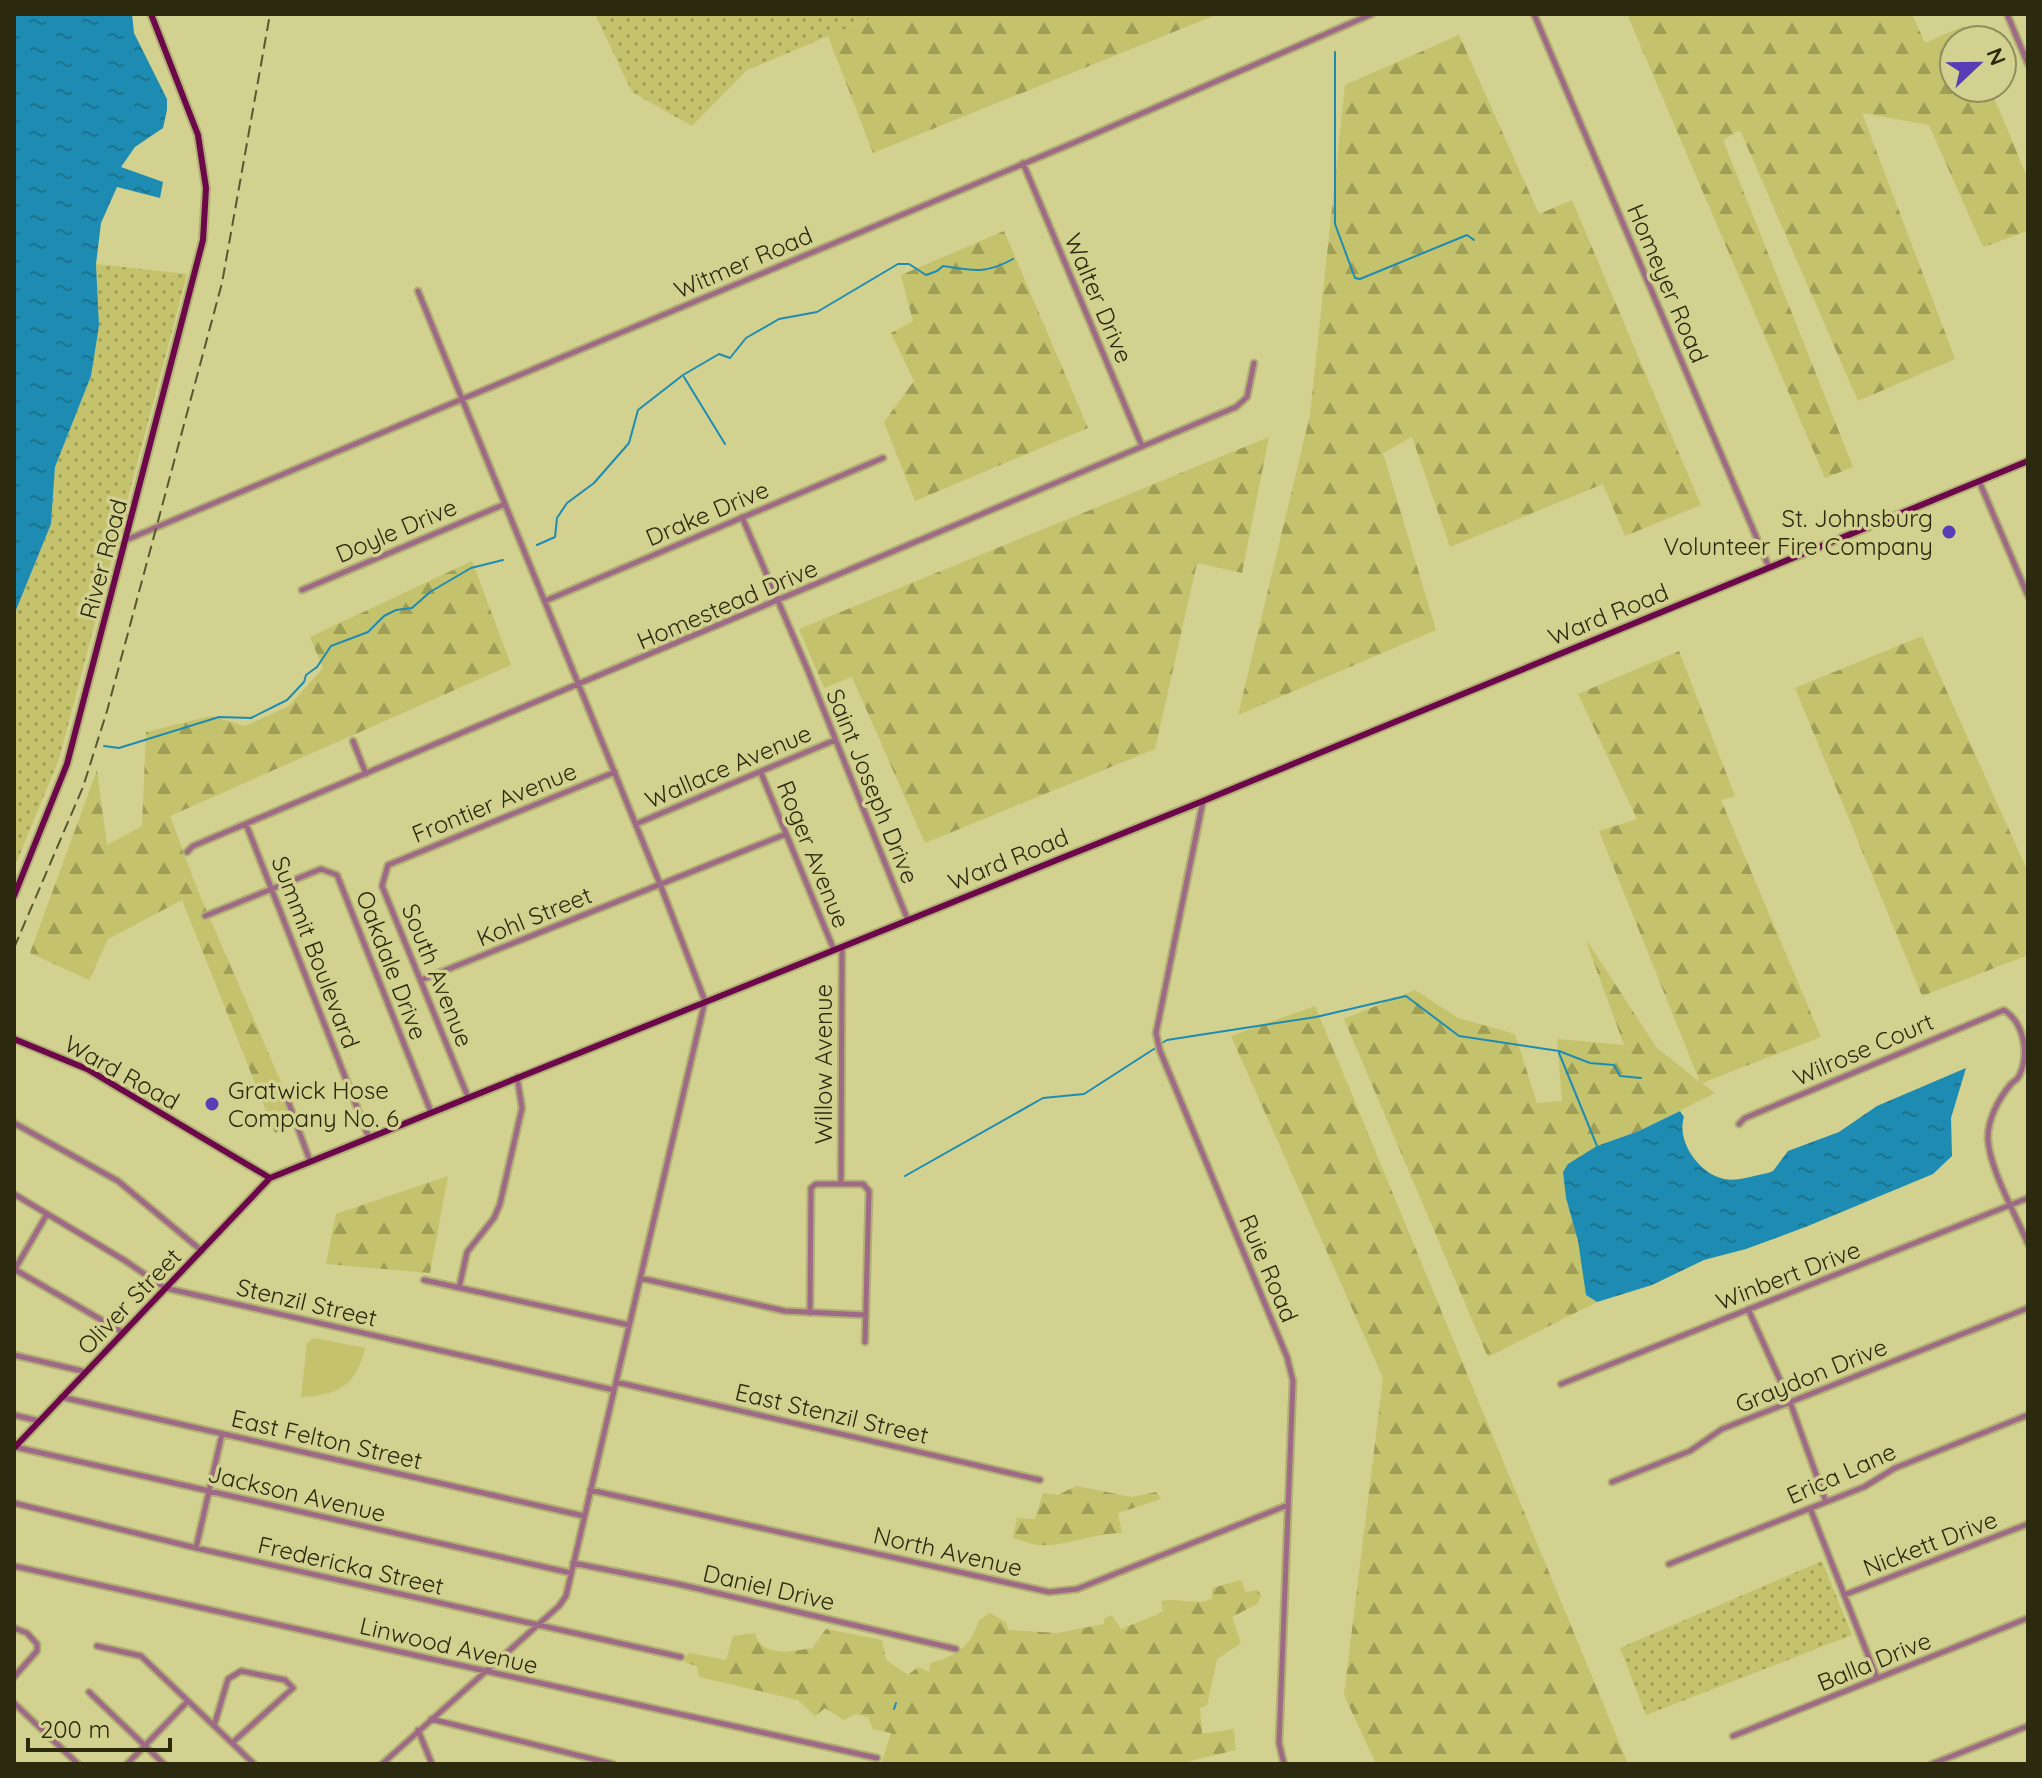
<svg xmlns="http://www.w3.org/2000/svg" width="2042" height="1778" font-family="Quicksand,sans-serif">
<defs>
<pattern id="green-dots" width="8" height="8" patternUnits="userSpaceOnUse" patternTransform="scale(2)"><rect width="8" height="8" fill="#c4c26c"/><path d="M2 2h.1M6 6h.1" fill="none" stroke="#9f9e57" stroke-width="1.8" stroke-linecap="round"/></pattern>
<pattern id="forest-firs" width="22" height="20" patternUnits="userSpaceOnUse" patternTransform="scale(2)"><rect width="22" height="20" fill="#c4c26c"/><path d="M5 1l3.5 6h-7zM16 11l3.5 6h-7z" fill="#9f9e57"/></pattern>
<pattern id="water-ripples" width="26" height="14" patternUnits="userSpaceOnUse" patternTransform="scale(2)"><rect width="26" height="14" fill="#1e8cb2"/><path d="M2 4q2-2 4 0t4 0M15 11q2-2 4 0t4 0" fill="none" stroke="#1b738f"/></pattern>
</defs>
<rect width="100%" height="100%" fill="#d2d18f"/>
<path fill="url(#green-dots)" d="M595,14H881L747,70L692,126L632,92Z
M96,264L187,274L59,759L14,868V615L51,524L55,467L91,376L99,326Z
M1822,1561L1852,1635L1646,1715L1620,1648Z"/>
<path fill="url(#forest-firs)" d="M881,14H1218L873,153L828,36Z
M1627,14H1912L1925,43L1964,26L1970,40H1954V88H1990L2028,179V231L1983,247L1929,125L1862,113L1955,359L1858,401L1740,130L1723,140L1853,467L1825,478Z
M1459,35L1539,214L1572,200L1701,505L1625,536L1603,484L1450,547L1412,437L1383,453L1436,630L1238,715L1310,415L1345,85Z
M1004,231L1088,428L915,501L884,422L914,381L891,333L913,321L901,275Z
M1269,437L1242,573L1197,563L1155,749L925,843L852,677L824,688L799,629Z
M472,561L511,665L170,816L198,891L298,1121L275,1133L182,900L108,939L89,980L30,953L97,770L107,845L142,826L146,732L211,716L245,726L289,706L323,668L310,637Z
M1922,636L2028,872V955L1922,996L1795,688Z
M1679,651L1735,796L1721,800L1821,1037L1702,1083L1715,1093L1639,1131L1597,1146L1563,1172L1566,1198L1578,1241L1586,1295L1597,1302L1488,1357L1344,1019L1415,990L1458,1018L1515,1034L1537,1103L1562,1101L1557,1039L1624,1045L1585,938L1657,1048L1700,1082L1599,831L1637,819L1578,694Z
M1315,1006L1351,1092L1628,1764H1376L1344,1695L1383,1378L1231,1036Z
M448,1176L430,1273L326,1264L336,1214Z
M1076,1486L1132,1497L1156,1492L1161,1499L1118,1513L1122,1533C1093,1533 1066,1547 1038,1545C1030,1544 1021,1540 1013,1538L1017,1518L1035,1519L1043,1493L1058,1495Z
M1241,1580L1246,1592L1258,1590L1261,1596L1257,1604L1232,1617L1241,1643L1217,1659L1207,1705L1200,1708L1202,1734L1234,1729L1236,1750L1178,1764H881L891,1733L873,1729L868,1717L855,1714L844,1720L825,1708L815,1716L798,1700L699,1677L697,1666L686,1663L684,1658L689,1653L726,1660L733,1636L755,1633C761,1659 793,1651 812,1648L826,1629L882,1640L886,1660L908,1675L918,1667L929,1672L930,1663C955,1657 972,1646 979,1620L990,1613L1006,1622L1008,1630L1057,1633L1104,1624V1619L1112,1615L1121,1629L1163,1612L1161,1601C1178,1597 1195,1606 1212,1599V1588Z"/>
<path fill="#c4c26c" d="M314,1338L365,1348C356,1386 339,1395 301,1397L307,1343Z"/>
<path fill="url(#water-ripples)" d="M14,14H132L134,33L167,99V110L163,128L135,147L121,167L163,182L160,198L117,187L101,223L96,264L99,326L91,376L55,467L51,524L14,615Z
M1966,1068L1951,1118L1952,1156L1933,1174L1808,1226L1746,1249L1704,1260L1652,1285L1597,1302L1586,1295L1578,1241L1566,1198L1563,1172L1568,1164L1597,1146L1639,1131L1680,1111L1684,1117C1676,1141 1699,1174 1724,1179C1736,1182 1756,1175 1768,1173L1773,1171L1788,1151L1839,1132L1877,1106Z"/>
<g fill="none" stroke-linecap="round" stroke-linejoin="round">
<path stroke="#1e8cb2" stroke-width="2" d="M1335,52V224L1355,278L1360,279L1467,235L1474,240
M684,377L725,444
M537,545L555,537L557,518L567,503L594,483L629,443L638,410L683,375L719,354L730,358L746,338L779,319L817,312L898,264H909L926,275L937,271L943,266C973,271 986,274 1013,259
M104,746L119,748L219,717L251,718L287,700L304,682L306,675L317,667L331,646L368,632L384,616L396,610L412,608L430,592L471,568L503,560
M1162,1043L1167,1040L1316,1017L1406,996L1459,1036L1559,1051L1590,1063L1614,1065L1620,1076L1641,1078
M1559,1053L1597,1146
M905,1176L1043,1098L1084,1094L1157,1047
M894,1709L896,1703"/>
<defs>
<path id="minor" d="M1534,14L1769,567
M2007,14L2028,64
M1023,163L1142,446
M1979,481L2028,596
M742,517L806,666L907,918
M126,540L1078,141L1372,14
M302,590L505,504
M545,601L883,458
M353,741L366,774
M761,773L834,950
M1203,801L1156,1033L1160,1051L1287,1357L1293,1381L1279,1743L1284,1764
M246,824L369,1138
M636,824L835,740
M187,852L193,846L1236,407L1247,397L1254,363
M205,916L321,869L337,875L431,1112
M421,980L786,834
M285,1093L310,1161
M468,1097L382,886L388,865L615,772
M14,1123L118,1181L202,1251
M1739,1124L1745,1118L2004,1010C2024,1023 2030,1054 2019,1076C2016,1081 2015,1080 2011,1084C1998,1099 1987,1121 1988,1140C1990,1170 2016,1215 2028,1244
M841,1182L842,947
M14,1194L124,1260L165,1288L614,1390
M14,1269L124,1333
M15,1269L47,1214
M640,1278L785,1311L866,1315
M424,1280L629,1325
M459,1288L467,1252L494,1218L500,1204L522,1108L517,1077
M1748,1309L1790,1402L1826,1502
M810,1313L811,1188L816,1184H863L869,1191L865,1342
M14,1355L86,1372
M616,1382L1040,1480
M1561,1384L2028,1198
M61,1397L584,1516
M14,1415L39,1421
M15,1447L571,1573
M1612,1482L1690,1451L1722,1429L2028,1308
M590,1490L1049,1592L1077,1589L1288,1505
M14,1503L196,1548L681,1657
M1810,1508L1877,1678
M196,1548L222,1434
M573,1563L678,1584L956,1649
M1669,1564L1864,1487L1895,1468L2028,1415
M14,1566L877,1758
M1844,1595L2028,1524
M14,1628L27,1633L37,1644V1651L14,1677
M97,1646L141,1656L254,1764
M89,1692L164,1764
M14,1703L78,1764
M431,1719L613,1764
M214,1726L228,1679L241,1671L285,1680L293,1688L232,1743
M418,1730L432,1764
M1733,1736L2028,1618
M127,1764L188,1701
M382,1764L559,1606L566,1596L705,1001L660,884L418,291
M1932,1764L2028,1726"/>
<path id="major" d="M14,896L67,764L203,240L206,188L198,135L151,14
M14,1039L87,1069L270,1178
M14,1448L270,1178L1203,801L2028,461"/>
</defs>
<use href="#minor" stroke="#b1b075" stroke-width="9"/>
<use href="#major" stroke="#b1b075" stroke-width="10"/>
<use href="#minor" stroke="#9e6a85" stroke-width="5"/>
<use href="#major" stroke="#6c084a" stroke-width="6"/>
<path stroke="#585731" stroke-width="2" stroke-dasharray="12 6" stroke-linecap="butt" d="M14,948L83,787L107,711L222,283L270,14"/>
</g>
<g fill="#573db5" stroke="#d2d18f" stroke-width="3">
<circle cx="1949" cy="532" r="8"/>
<circle cx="212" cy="1104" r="8"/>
</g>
<g text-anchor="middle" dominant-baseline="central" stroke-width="7" stroke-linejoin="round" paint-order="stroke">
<g font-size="24" fill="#2b2a0f" stroke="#d2d18f">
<text transform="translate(743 262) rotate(-23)">Witmer Road</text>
<text transform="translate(1668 283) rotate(67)">Homeyer Road</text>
<text transform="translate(1099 298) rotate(67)">Walter Drive</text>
<text transform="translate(707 513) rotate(-23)">Drake Drive</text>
<text transform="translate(396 530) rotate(-23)">Doyle Drive</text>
<text transform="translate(103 559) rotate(-75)">River Road</text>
<text transform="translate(727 604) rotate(-23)">Homestead Drive</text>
<text transform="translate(1608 614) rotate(-22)">Ward Road</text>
<text transform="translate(728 766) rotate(-23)">Wallace Avenue</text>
<text transform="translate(873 786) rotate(68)">Saint Joseph Drive</text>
<text transform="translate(494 802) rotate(-22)">Frontier Avenue</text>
<text transform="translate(814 854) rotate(68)">Roger Avenue</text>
<text transform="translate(1008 859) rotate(-22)">Ward Road</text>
<text transform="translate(534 916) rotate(-22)">Kohl Street</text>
<text transform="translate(316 952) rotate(69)">Summit Boulevard</text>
<text transform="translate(392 965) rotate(69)">Oakdale Drive</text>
<text transform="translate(438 975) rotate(68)">South Avenue</text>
<text transform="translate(1863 1049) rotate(-23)">Wilrose Court</text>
<text transform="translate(823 1064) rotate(-90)">Willow Avenue</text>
<text transform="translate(122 1072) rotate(29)">Ward Road</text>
<text transform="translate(1269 1268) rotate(67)">Ruie Road</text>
<text transform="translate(1788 1275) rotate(-21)">Winbert Drive</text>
<text transform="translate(129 1301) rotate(-46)">Oliver Street</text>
<text transform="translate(307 1302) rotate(13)">Stenzil Street</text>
<text transform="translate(1811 1375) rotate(-22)">Graydon Drive</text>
<text transform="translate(832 1413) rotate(13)">East Stenzil Street</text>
<text transform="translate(327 1439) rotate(13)">East Felton Street</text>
<text transform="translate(1841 1473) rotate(-24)">Erica Lane</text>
<text transform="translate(297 1493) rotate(13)">Jackson Avenue</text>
<text transform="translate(1930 1543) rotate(-21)">Nickett Drive</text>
<text transform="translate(948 1551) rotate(13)">North Avenue</text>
<text transform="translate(351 1565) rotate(13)">Fredericka Street</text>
<text transform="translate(769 1587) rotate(13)">Daniel Drive</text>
<text transform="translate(449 1645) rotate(13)">Linwood Avenue</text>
<text transform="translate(1874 1661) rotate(-22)">Balla Drive</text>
</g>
<g font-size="24" fill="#2b2a0f" stroke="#d2d18f" text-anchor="end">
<text x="1933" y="518">St. Johnsburg<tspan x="1933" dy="28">Volunteer Fire Company</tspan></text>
<text x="228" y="1090" text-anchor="start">Gratwick Hose<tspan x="228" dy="28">Company No. 6</tspan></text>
</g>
</g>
<rect width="2042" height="1778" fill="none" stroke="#2b2a0f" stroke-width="32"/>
<g transform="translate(1978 64) rotate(68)"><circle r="38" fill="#d2d18f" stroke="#8f8e5c" stroke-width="2"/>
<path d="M0-6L14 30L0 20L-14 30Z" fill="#573db5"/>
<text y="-12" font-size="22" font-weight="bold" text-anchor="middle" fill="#2b2a0f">N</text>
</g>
<path d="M28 1738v12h142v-12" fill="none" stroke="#2b2a0f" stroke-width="4"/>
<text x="40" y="1738" font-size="24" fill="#2b2a0f" stroke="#d2d18f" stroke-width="6" paint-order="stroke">200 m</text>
</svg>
